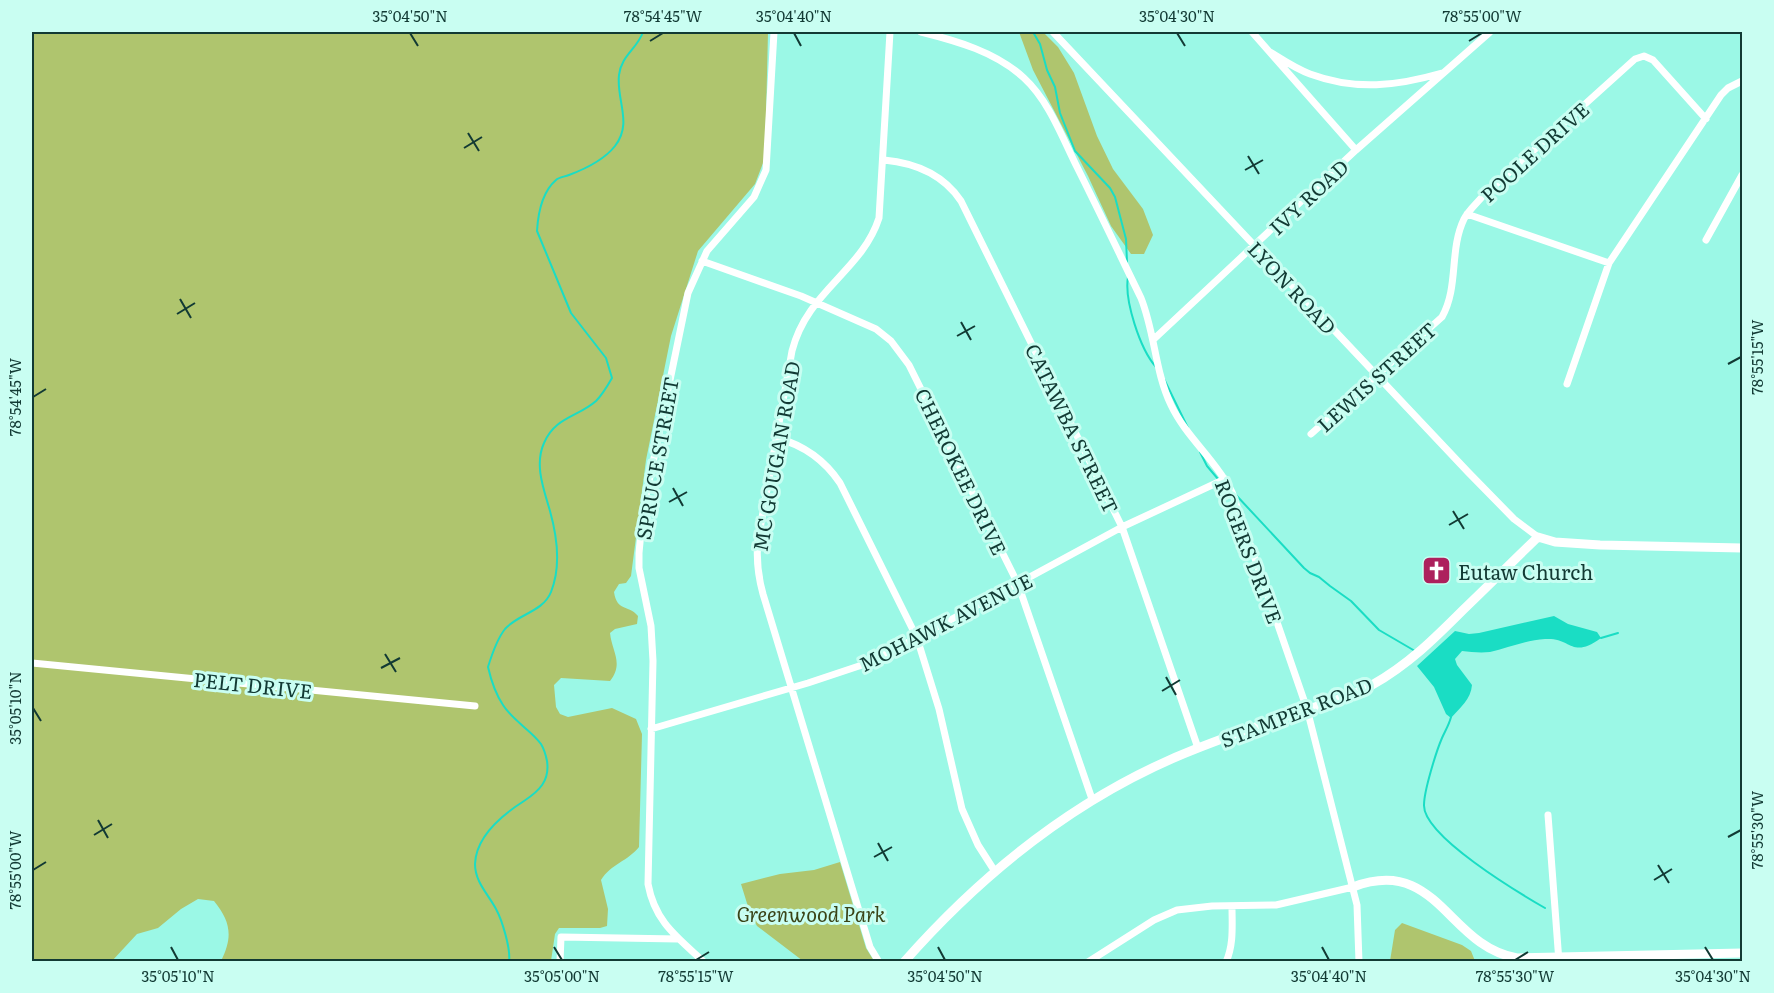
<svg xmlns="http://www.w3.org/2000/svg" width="1774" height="993" font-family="Literata,serif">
<rect width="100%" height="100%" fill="#9bf8e6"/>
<path fill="#afc56e" d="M32,32H768L765,158L755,184L698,251L671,336L646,460L631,576L626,583L619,584L614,592C617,612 628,604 638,616L637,624L615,629L610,633C612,652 624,663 610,681L561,678L554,685L556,707L560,714L568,717L612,708L636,719L642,734L639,847C628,861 611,864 601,880L608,909L607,926L600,928H559L555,934L551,961H221C233,937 231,922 214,901L198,899L181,909L158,928L137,934L112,961H32Z
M1019,32H1043L1058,47L1074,73L1097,136L1113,169L1143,209L1153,235L1144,254H1131L1111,226L1088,176L1033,70Z
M840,862L866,948L874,961H803L757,926L750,913L741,884L780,874L814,870Z
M1402,923L1462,945L1471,951L1475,961H1390L1395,930Z"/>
<path fill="#1addc4" d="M1554,616L1568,624L1597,632L1601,638C1571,660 1572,637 1545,639C1527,640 1508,648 1490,652C1480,653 1471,652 1462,651L1455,659L1457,665L1472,685C1471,699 1460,708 1451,718L1446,714L1434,687L1417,666L1455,631L1469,634L1479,633Z"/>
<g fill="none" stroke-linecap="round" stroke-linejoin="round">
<path stroke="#1addc4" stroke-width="2" d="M1033,32L1040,44L1047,70L1055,87L1060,113L1075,151L1110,188L1115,197L1126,239L1127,262
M1128,277C1124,300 1140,349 1156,367
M1164,379L1188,428
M1200,452L1207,466L1218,479
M1236,495L1304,568L1310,573L1319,577L1330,586L1351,601L1379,630L1415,651
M1601,638L1618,633
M1451,717C1449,725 1445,731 1442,738C1436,752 1424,791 1424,805C1423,836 1519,893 1545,908
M509,962C511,949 502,920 496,909C488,894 475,882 475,864C476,836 502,815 524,801C539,791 550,781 547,761C546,756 544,749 541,744C531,730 513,721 503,705C495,693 491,680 488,667C492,654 497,639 505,629C518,614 543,612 551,592C561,567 557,536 550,511C544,490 534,465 544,443C555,417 578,417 596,401C602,395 608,385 612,378L606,358L571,313L537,231C538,214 542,192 556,180C559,177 564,177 569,175C585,169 604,160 615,146C633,123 616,100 619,75C621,56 637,49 643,32"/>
<path stroke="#fff" stroke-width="7" d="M921,32C957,41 996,52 1024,78C1049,101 1062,137 1077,167C1099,211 1120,255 1141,298C1155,333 1155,372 1171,405C1186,437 1216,460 1232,492L1307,709L1357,905L1359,962
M1053,32L1468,472L1514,519L1538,537
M1252,32L1356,150
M1270,52C1283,60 1296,69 1310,74C1356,91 1397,86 1442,73
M884,160C916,163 943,174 961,201L1122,527L1198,748
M1467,214L1609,263
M1706,240L1742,175
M702,261L801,296L876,329L891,341L909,365L1018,584L1092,799
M1154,339L1356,150L1490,32
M1567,384L1609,263L1721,95L1728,88L1742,81
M1311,434L1442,317C1459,287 1449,250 1464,219C1468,211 1476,204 1482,197L1635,59L1644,56L1653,60L1706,119
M777,438C803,445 824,459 840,483L917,638L939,709L962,809L978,845L994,870
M32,663L475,706
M651,729L808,683L859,666L917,638L1122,527L1225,479
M1548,815L1559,962
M560,962L561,937L678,939
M704,962C677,937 655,922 648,884L653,661L651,626L639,568V553L643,511L688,293L707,251L754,197L766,170L774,32
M879,962L870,947L763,594C758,576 756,559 758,540L792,351C807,291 862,271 879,218L890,32
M1088,962L1154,920L1177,910L1212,906L1276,905L1353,887
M1226,962C1234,944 1232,925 1232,906"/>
<path stroke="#fff" stroke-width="9" d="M1353,887C1438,855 1447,946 1517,958L1742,953
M904,962C986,869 1082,793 1198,748C1233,734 1269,722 1305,710C1328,703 1351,696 1372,685C1408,665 1435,638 1463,610C1488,586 1513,561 1538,537L1555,542L1600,545L1742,548"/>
</g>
<path fill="none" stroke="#123a34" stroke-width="2" d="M410,33L418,46M794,33L801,46M1177,33L1185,46M650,41L663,33M1469,41L1482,33M468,133L479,151M464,148L482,137M1248,156L1259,174M1245,170L1263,160M180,299L191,318M177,314L195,303M961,322L971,340M957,336L975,326M1728,364L1741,357M33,397L46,389M673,488L683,506M669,502L687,492M1453,511L1464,529M1449,525L1468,514M385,654L396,672M381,668L400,658M1166,677L1176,695M1162,691L1180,680M33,708L41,721M98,820L108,838M94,835L112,824M1728,837L1741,830M878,843L888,861M874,857L892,847M1658,865L1669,883M33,870L46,862M1654,880L1672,869M171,947L178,960M554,947L562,960M938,947L945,960M1322,947L1329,960M1705,947L1713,960M696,960L709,952M1515,960L1528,952"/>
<defs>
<symbol id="church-square" viewBox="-11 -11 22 22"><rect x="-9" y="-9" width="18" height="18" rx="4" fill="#ad205d" stroke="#c9fef2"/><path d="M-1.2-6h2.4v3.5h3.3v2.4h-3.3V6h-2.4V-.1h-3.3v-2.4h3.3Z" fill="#fff"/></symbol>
</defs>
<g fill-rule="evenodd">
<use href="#church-square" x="1420" y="554" width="33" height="33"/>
</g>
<g text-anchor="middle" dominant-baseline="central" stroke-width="6" stroke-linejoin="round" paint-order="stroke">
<g font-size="20" fill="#123a34" stroke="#c9fef2">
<text transform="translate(1534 151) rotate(-42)">POOLE DRIVE</text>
<text transform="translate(1308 196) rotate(-43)">IVY ROAD</text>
<text transform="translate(1293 287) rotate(47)">LYON ROAD</text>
<text transform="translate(1376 376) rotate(-42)">LEWIS STREET</text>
<text transform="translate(1073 428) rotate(64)">CATAWBA STREET</text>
<text transform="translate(775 456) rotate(-80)">MC GOUGAN ROAD</text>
<text transform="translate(656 458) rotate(-80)">SPRUCE STREET</text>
<text transform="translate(962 471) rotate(64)">CHEROKEE DRIVE</text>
<text transform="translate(1250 551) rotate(69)">ROGERS DRIVE</text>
<text transform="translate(945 621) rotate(-27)">MOHAWK AVENUE</text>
<text transform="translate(253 684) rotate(6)">PELT DRIVE</text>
<text transform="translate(1296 711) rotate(-21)">STAMPER ROAD</text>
</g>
<g font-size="20" fill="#123a34" stroke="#c9fef2" text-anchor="start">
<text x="1458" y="571">Eutaw Church</text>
</g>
<g font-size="20" font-style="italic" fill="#3a4417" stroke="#c9fef2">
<text x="811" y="913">Greenwood Park</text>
</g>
</g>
<rect width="1774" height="993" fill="none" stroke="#c9fef2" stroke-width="66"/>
<rect x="33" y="33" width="1708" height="927" fill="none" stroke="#123a34" stroke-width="2"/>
<g font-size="15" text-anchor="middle" fill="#123a34">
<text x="410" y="22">35°04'50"N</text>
<text x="663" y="22">78°54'45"W</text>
<text x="794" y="22">35°04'40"N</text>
<text x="1177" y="22">35°04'30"N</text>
<text x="1482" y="22">78°55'00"W</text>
<text transform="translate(1758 357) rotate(-90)" y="5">78°55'15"W</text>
<text transform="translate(16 397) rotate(-90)" y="5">78°54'45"W</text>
<text transform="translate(16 708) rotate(-90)" y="5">35°05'10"N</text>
<text transform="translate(1758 830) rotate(-90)" y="5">78°55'30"W</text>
<text transform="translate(16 870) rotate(-90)" y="5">78°55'00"W</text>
<text x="178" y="982">35°05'10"N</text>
<text x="562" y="982">35°05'00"N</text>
<text x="696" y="982">78°55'15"W</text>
<text x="945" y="982">35°04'50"N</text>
<text x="1329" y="982">35°04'40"N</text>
<text x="1515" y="982">78°55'30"W</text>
<text x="1713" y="982">35°04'30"N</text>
</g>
</svg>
